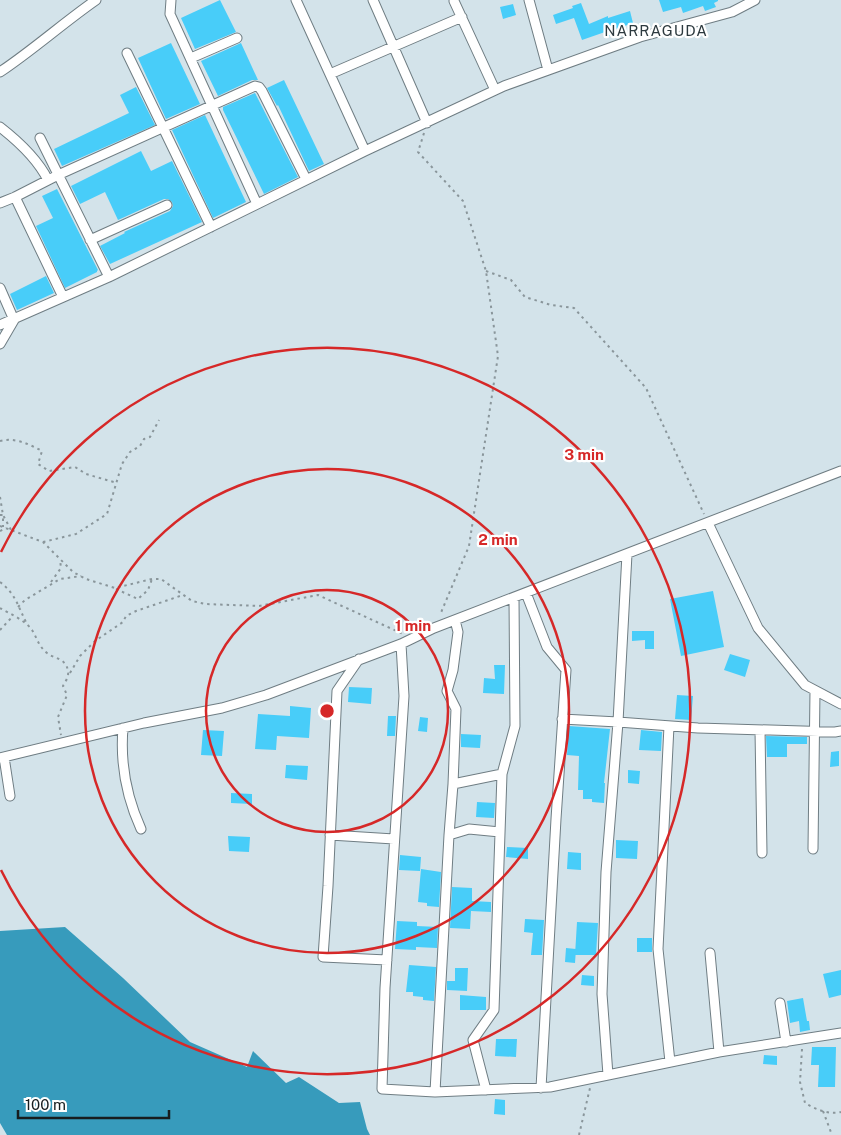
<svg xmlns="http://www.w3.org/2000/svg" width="841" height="1135" font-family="'Public Sans',sans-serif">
<rect width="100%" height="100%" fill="#d3e3ea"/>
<path fill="#379bbc" d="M65,927L123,978L190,1042L247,1067L253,1051L286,1083L299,1077L339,1103L360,1102L367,1129L370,1135H7L0,1123V931Z"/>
<path fill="#48cdf9" d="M220,0L236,32L195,49L181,18Z
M659,0H718V1L714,3L716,7L705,11L703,6L683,13L681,7L663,12Z
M581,3L589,24L608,16V18L630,11L633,23L613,30L615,34L607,37L605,32L582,40L574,18L556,24L553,15L573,8L572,6Z
M513,4L516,15L503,19L500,7Z
M171,43L200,104L166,119L138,58Z
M241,43L258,80H252L218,96L201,61Z
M284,80L324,164L309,171L278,105L277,106L267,88Z
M136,87L155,125L62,166L54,149L129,113L120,95Z
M255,93L298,177L264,194L223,110V107Z
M205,115L246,202L213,218L172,130Z
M141,151L151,171L172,161L202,222L110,264L100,246L125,233L124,232L170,211L173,206L172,202L168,199H164L118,220L105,192L80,204L71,186Z
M57,189L98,270L97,271V272L65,288L36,226L53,218L42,196Z
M46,276L54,293L17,310L10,294Z
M713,591L724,647L681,656L670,599Z
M632,631H654V649H645V640L632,641Z
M730,654L750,660L745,677L724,670Z
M494,665H505L504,694L483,693L484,678L495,679Z
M349,687L372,688L371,704L348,702Z
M677,695L693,696L691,720L675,719Z
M290,706L311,708L309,738L277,736L276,750L255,749L258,714L290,716Z
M388,716H396L395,736H387Z
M420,717L428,718L427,732L418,731Z
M569,726L610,729L604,783H605L604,803L592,802V799H583V790H578L579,756L567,755Z
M203,730L224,731L222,756L201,755Z
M641,730L662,732L661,751L639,750Z
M461,734L481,735L480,748L461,747Z
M766,736L807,737V744H787V757H767Z
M839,751V766L830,767L831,752Z
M286,765L308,766L307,780L285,778Z
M628,770L640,771L639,784L628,783Z
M231,793L252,794V804L231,803Z
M477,802L495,803L494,818L476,817Z
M228,836L250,837L249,852L229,851Z
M616,840L638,841L637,859L616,858Z
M507,847L528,848V859L506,857Z
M568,852L581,853V870L567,869Z
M400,855L421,857L420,871L399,870Z
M421,869L441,872L439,907L427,906V903L418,902Z
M452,887L472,888V901L491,902V912L471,911L470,929L450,928Z
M525,919L544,920L542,955H531L533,933L524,932Z
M397,921L417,922V926L438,927L437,948L416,947V950L395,949Z
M577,922L598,923L596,955H575Z
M637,938H652V952H637Z
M566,948L576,949L575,963L565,962Z
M409,965L436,967L434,1001L423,1000V997L413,996V992H406Z
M455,968H468L467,991L447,990V981H455Z
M841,970V995L829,998L823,974Z
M582,975L594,976V986L581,985Z
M460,995L486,997V1010H460Z
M803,998L807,1021H809L810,1030L800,1032L799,1021L790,1023L787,1001Z
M496,1039H517L516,1057L495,1056Z
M812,1047H836L835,1087H818L819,1065H811Z
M764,1055L777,1056V1065L763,1064Z
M495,1099L505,1100V1115L494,1114Z"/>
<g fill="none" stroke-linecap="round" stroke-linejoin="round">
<defs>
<path id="street" d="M171,0L170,14L257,204
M296,0L365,151
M373,0L427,123
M529,0L548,70
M454,1L495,90
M127,53L211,227
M191,58L237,38
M0,72C33,50 63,23 96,0
M330,74L462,17
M0,127C18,141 38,160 48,180
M40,138L109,277
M15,197L63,297
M0,203L15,197L58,175L255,86L259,87L262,91L306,179
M90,240L167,205
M0,288L14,320L0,344
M0,325L109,277L365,151L504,86L640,37L732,12L755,0
M708,523L758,628L805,685L841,704
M526,593L547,647L566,670L556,819L541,1088
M401,644L404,696L385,988L382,1089L435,1092L550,1087L719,1052L841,1033
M359,659L337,691L328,886L323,957L387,960
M562,719L618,722L698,728L835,732L841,731
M669,726L658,949L670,1062
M123,728C120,764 126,796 141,829
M760,730L762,853
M4,757L10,796
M0,758L144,723L222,708L266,695L401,644L434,628L841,471
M453,784L456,709L447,691L453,670L458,632L455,620
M330,835L394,839
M449,835L453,784L502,774
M813,849L815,691
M710,953L719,1052
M780,1003L786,1042
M608,1075L602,994L606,872L618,722L627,554
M486,1090L473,1040L494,1010L502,774L515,726L514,598
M435,1092L449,835L469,829L500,832"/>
</defs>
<use href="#street" stroke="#6f7d83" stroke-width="11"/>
<path stroke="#8a969b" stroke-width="2" stroke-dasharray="2.5 4" stroke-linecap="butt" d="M424,133L418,152L463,201L486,271L498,356L469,546L440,615
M486,271L511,280L525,297L551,305L574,308L646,388L704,514
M0,441C14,437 29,444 42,451L38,464L49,471L75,467L86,474L117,483
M0,497L3,515L11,530
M0,515H3V527
M0,526L43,542L73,572L86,579L115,588L152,579H161L192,601L205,604L259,606L318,595L403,634
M0,531L6,528
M43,542L76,534L107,514L122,464L130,452L140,446L144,439L150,437L159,420
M0,582C16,594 18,607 27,624
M51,582L61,568L60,560
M116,589L138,599L148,590L152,579
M18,607L25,600L60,579L81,576
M0,608C10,614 25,620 32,630C37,638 39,647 47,653C54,659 67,658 68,672C69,677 65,682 63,686L67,695L58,717L61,735
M0,630L13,616
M70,673L80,656L95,641L123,622L126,616L136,611L183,595
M802,1049L800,1082L805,1103C815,1109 829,1115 841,1112
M823,1111L832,1135
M579,1135L590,1088"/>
<use href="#street" stroke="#fff" stroke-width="9"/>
</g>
<g fill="none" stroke="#d62828" stroke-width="2.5">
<circle cx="327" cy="711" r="121"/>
<circle cx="327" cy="711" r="242"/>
<path d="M1 552A363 363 0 1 1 1 870"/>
</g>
<g text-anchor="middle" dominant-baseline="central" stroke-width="4.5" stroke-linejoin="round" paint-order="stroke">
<g font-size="15" letter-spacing="1" fill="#2d3a3f" stroke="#fff">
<text x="656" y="30">NARRAGUDA</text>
</g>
</g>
<circle cx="327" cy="711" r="8" fill="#d62828" stroke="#fff" stroke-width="2.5"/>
<g font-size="15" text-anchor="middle" font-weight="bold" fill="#d62828" stroke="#fff" stroke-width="4.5" stroke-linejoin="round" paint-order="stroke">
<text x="584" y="460">3 min</text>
<text x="498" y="545">2 min</text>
<text x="413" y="631">1 min</text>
</g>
<path d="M18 1110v8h151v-8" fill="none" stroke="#171d1f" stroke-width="2.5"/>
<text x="25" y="1110" font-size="15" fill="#171d1f" stroke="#ffffff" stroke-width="4" paint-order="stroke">100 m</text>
</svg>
